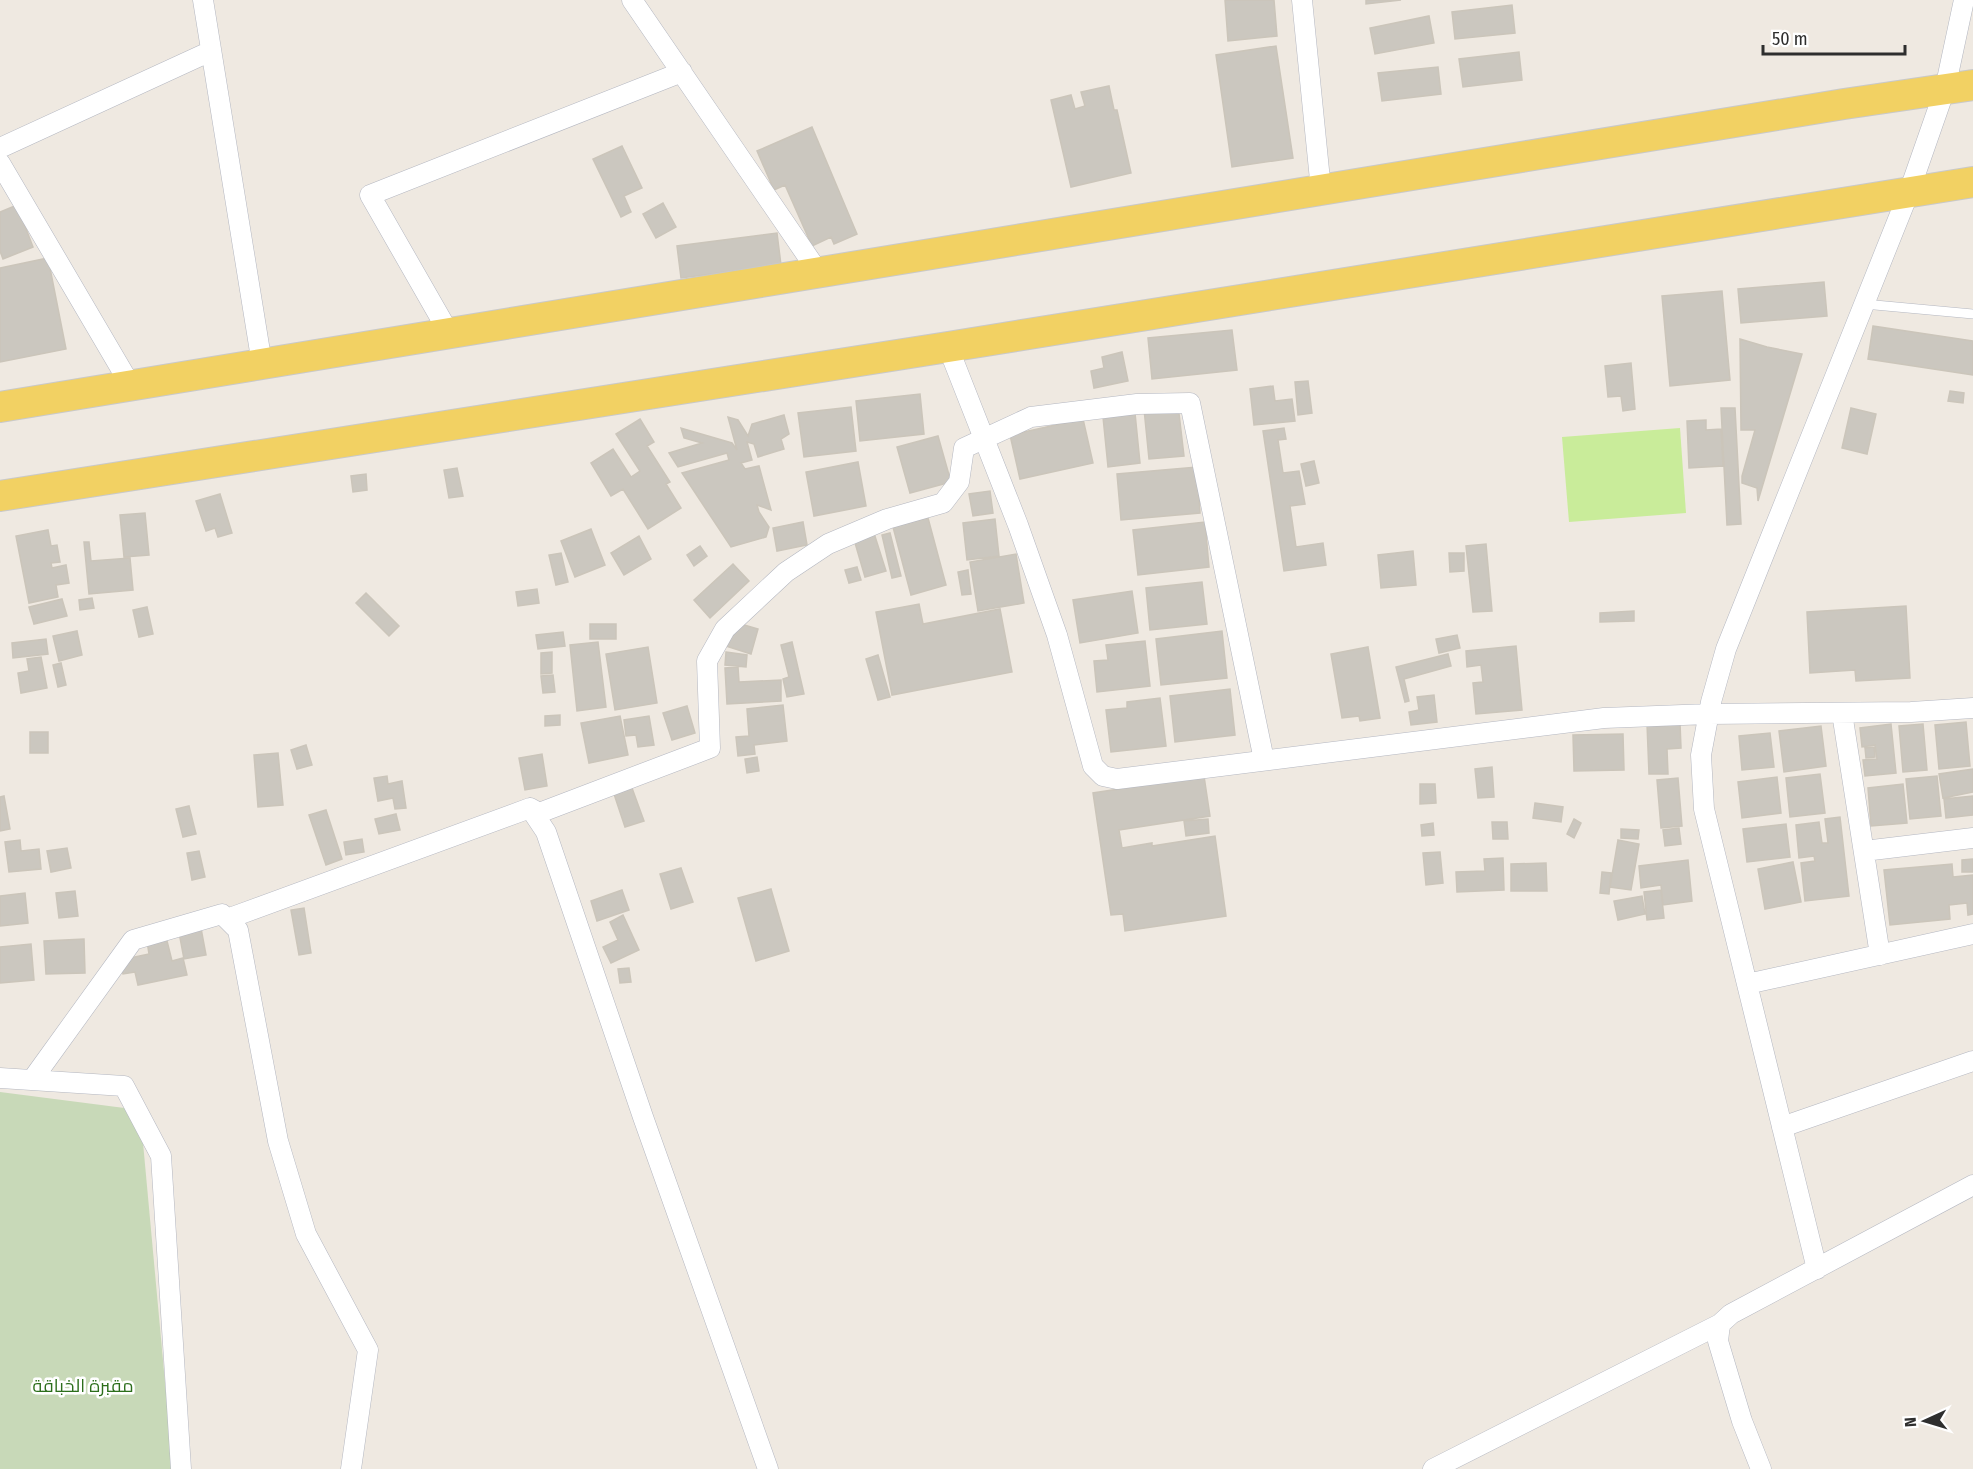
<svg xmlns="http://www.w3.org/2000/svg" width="1973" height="1469" font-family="'Fira Sans Condensed',Cairo,sans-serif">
<rect width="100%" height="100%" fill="#efe9e1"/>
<path fill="#c8d9b8" d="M0,1092L140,1110L173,1469H0Z"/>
<path fill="#c9ec9a" d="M1680,428L1686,513L1569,522L1562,437Z"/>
<path fill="#cbc7bf" stroke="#cbc5ba" stroke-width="1.5" d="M1225,0H1274L1277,36L1228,41Z
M1366,0H1401L1366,4Z
M1512,5L1515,33L1455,39L1452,12Z
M1429,16L1434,43L1375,54L1370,28Z
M1276,46L1293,158L1232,167L1216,55Z
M1519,52L1522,80L1463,87L1459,59Z
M1438,67L1441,94L1382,101L1378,73Z
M1109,86L1114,110H1117L1131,173L1071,187L1051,100L1071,95L1075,109L1085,106L1081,92Z
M812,127L857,234L834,244L831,237L812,246L785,185L774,190L757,151Z
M622,146L642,188L624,196L631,212L621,217L593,159Z
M663,203L676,227L656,238L643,214Z
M17,205L33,247L3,259L0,251V212Z
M777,233L781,265L681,278L677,246Z
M48,258L66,349L0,362V268Z
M1824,282L1827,316L1741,323L1738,289Z
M1722,291L1730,380L1670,386L1662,296Z
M1873,326L1973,341V375L1868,359Z
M1232,330L1237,370L1152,379L1148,338Z
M1740,339L1767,347L1802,354L1758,501L1757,488L1742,483V476L1755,430H1741Z
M1122,352L1128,381L1094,388L1091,371L1104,368L1102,357Z
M1631,363L1635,409L1623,411L1621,396L1608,397L1605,366Z
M1308,381L1312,413L1298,415L1295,382Z
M1273,386L1275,401L1292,399L1295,421L1254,425L1250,389Z
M1950,391L1964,393L1963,403L1948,401Z
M920,394L924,434L860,441L856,401Z
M1178,405L1184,456L1149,459L1144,409Z
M851,407L856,451L804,457L798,413Z
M1721,408H1735L1741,524L1727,525Z
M1851,408L1876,414L1867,454L1842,448Z
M1135,413L1140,463L1108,467L1103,417Z
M784,415L789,434L781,439L784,449L758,457L754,444L747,442L752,460L741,463L745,469L759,466L771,510L757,505L759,512L769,527L766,537L731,547L682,473L729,460L727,453L678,467L669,453L702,443L684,438L681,428L732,443L737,450L728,417L738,420L748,436L752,424Z
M640,419L654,442L647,446L670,482L666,484L681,508L648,529L623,489L611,496L591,463L613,449L631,477L640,471L616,434Z
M1083,419L1093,463L1020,479L1010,435Z
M1706,420V430L1721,429L1723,466L1689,468L1687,421Z
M1284,428L1286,439L1278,440L1283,473L1299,471L1305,504L1290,506L1296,547L1323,543L1326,565L1284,571L1263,431Z
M938,436L951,482L910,493L897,447Z
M1314,461L1319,483L1306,486L1301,464Z
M858,462L866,506L814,516L806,472Z
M1197,467L1200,513L1121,520L1117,474Z
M457,468L463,496L449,498L444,470Z
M366,474L367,490L353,492L351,476Z
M990,491L993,513L973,516L969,494Z
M220,494L232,533L218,537L215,528L206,531L196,501Z
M145,513L149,555L124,557L120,515Z
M928,518L946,585L911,595L893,527Z
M995,519L999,556L967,560L963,523Z
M803,522L807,545L777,551L773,528Z
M1205,522L1209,567L1138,575L1133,530Z
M591,529L605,565L575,577L561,541Z
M48,530L51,546L57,545L60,562L51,563L52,568L66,565L69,583L56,585L58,597L29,603L16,536Z
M873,530L886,571L865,577L853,536Z
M890,533L901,576L892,578L882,535Z
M639,536L651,559L624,575L611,553Z
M84,542H89L91,561L130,558L133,590L89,594Z
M1486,544L1492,611L1473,612L1466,546Z
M700,546L707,556L694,566L687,555Z
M1413,551L1416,585L1381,588L1378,555Z
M561,553L568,582L556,585L549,555Z
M1449,553H1464V571L1450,572Z
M1016,554L1024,603L978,611L970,562Z
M733,564L749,581L710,618L694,600Z
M857,567L861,580L849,583L845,570Z
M968,570L971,594L962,595L958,572Z
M1202,582L1207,624L1150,630L1146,588Z
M537,589L539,603L518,606L516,592Z
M1132,591L1138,633L1080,643L1073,600Z
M366,593L399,626L389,636L356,603Z
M92,598L94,608L80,610L79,600Z
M62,599L67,616L34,624L29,607Z
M919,604L923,624L1000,609L1012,672L892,695L876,612Z
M1906,606L1910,678L1856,681L1855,670L1810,673L1807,612Z
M147,607L153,634L139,637L133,610Z
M1634,611V621L1600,622V613Z
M734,622L758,629L751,654L726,646Z
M590,624H616V639H590Z
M77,631L82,655L59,661L53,636Z
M1222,631L1227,678L1161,685L1156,639Z
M563,632L565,646L538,649L536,635Z
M1457,635L1460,648L1439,653L1436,639Z
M46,639L48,654L13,658L12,643Z
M1145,641L1150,686L1097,692L1094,661L1108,660L1106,645Z
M598,642L606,707L577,711L570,645Z
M792,642L804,694L787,697L783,679L789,677L781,645Z
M1516,646L1522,710L1476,714L1473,683L1483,682L1481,665L1467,667L1466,651Z
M648,647L657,703L615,710L606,654Z
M1368,647L1380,718L1360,721L1359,716L1342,718L1331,654Z
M552,652V673L541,674V653Z
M726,652L747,655L746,667L725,665Z
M1448,654L1451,666L1404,679L1409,701L1405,702L1396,667Z
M878,655L890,697L878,700L866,659Z
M41,657L47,688L21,693L18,673L29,671L27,659Z
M61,663L66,685L58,687L53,665Z
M738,667L739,682L781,680V701L727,704L725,668Z
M553,675L555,692L543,693L541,676Z
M1230,689L1235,735L1175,742L1170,696Z
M1434,695L1437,722L1411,725L1409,712L1419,710L1417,697Z
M1160,698L1166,746L1111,752L1106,710L1127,708V702Z
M783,705L787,741L754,745L755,754L738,756L736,737L749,736L747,709Z
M687,706L695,733L672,740L663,713Z
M560,715V725L545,726V716Z
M620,716L628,755L589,763L581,723Z
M649,716L654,745L638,747L636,735L626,736L624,720Z
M1966,722L1970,766L1939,769L1935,725Z
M1680,723L1681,748L1667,749L1668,774H1649L1647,724Z
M1891,724L1896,773L1865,776L1863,760L1877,759L1875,745L1862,747L1860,728Z
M1923,724L1927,770L1903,772L1899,726Z
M1821,726L1826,766L1784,772L1779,731Z
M30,732H48V753H30Z
M1770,733L1774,767L1742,770L1739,736Z
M1623,734L1624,770L1574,771L1573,735Z
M306,745L312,765L297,769L291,750Z
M1874,747L1875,757L1866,758L1865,748Z
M278,753L283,805L258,807L254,755Z
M542,754L547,786L525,790L519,758Z
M757,757L759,771L747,773L745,759Z
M1492,767L1494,797L1478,798L1475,769Z
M1973,769V792L1943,798L1939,774Z
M1820,774L1825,813L1790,817L1786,778Z
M387,776L388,784L402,781L406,808L395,809L393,798L378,801L374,778Z
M1204,776L1210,816L1119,830L1122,848L1152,843V846L1215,836L1226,916L1125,931L1123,914L1111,915L1093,793Z
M1937,776L1941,816L1910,819L1906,779Z
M1777,777L1781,813L1742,818L1738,782Z
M1678,778L1682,826L1661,828L1657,780Z
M1420,784H1435L1436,803L1420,804Z
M1903,784L1907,823L1871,826L1868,788Z
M632,788L644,821L625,827L614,794Z
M4,796L10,829L0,831V797Z
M1973,796V815L1946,818L1944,799Z
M1535,803L1563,807L1561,822L1533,818Z
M189,806L196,834L183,837L176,809Z
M326,810L342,859L326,865L309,815Z
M396,814L400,830L379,834L375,819Z
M1840,817L1849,896L1805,901L1801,863L1815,861L1814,856L1799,858L1796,825L1819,822L1822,843H1828L1825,819Z
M1208,819L1209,833L1186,836L1184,821Z
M1574,819L1581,823L1574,838L1567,834Z
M1492,822H1507L1508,839H1493Z
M1433,823L1434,835L1422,836L1421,825Z
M1786,824L1790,857L1747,862L1743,829Z
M1679,828L1681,844L1665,846L1663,830Z
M1621,829L1639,830L1638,839L1621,838Z
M362,839L364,852L346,855L344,842Z
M20,840L21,851L39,849L41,869L9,872L5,842Z
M1618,840L1639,844L1631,890L1610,887Z
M67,848L71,868L51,872L47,851Z
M199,851L205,877L192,880L187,853Z
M1440,852L1443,883L1426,885L1423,853Z
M1503,858L1504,890L1457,892L1456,872L1485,871L1484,859Z
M1973,859V872H1962V860Z
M1688,860L1692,901L1663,905L1661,885L1641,888L1639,866Z
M1793,862L1801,902L1765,909L1758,869Z
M1546,863L1547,891H1511V864Z
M1952,864L1953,877L1973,875V914L1968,915L1967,903L1949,905L1950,919L1890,925L1884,870Z
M681,868L693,902L671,909L660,874Z
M1602,872L1611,873L1609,894L1600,893Z
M771,889L789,951L756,961L738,898Z
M622,890L629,910L597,921L591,901Z
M1661,890L1664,918L1647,920L1644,892Z
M75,891L78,916L59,918L56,893Z
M25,893L28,923L0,926V896Z
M1642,896L1645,914L1618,920L1614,901Z
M304,908L311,953L299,955L291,910Z
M623,915L639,950L611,963L603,947L618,940L610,922Z
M200,923L206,955L184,959L178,927Z
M166,937L172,961L183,958L187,975L138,985L135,972L123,974L120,960L149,954L147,941Z
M84,939L85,973L46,974L44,941Z
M31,944L34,980L0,983V947Z
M629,968L631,982L620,983L618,969Z"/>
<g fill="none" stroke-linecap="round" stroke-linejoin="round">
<defs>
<path id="service" d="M1864,304L1973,314"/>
<path id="minor" d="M203,0L262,364
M632,0L819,273
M1302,0L1321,190
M0,148L211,51
M0,163L131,386
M449,333L370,195L682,72
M948,347L1018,525L1057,635L1093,766L1103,776L1117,779L1604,718L1709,714L1911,712L1973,708
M1842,713L1880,955
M530,808L539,813L710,748L707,661L725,629L786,572L828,544L887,519L943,503L959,482L964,448L1031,417L1137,404L1190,403L1264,760
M1864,851L1973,838
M227,919L530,808L546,832L643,1117L768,1469
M1747,984L1973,934
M0,1078L124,1086L161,1156L181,1469
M32,1080L133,940L222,914L238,930L278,1141L306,1234L368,1350L351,1469
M1782,1127L1973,1061
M1817,1269L1704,809L1701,755L1711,702L1726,649L1909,192L1945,89L1964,0
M1433,1469L1720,1324
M1761,1469L1742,1421L1718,1341L1720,1324L1731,1314L1973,1185"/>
<path id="primary" d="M0,407L1844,104L1973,85
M0,496L948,347L1973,182"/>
</defs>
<use href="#service" stroke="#b4b7c1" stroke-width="10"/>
<use href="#minor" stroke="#b4b7c1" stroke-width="21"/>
<use href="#primary" stroke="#c9c9c9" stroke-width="32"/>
<use href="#service" stroke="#fff" stroke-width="9"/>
<use href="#minor" stroke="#fff" stroke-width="20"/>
<use href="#primary" stroke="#f2d163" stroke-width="30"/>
</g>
<g text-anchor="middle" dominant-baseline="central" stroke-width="5" stroke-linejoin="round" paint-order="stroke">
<g font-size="18" fill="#2c6e1b" stroke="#fff">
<text x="83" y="1386">مقبرة الخباقة</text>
</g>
</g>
<g transform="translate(1925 1421) rotate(266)" stroke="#ffffff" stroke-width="4.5" paint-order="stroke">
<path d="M0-4.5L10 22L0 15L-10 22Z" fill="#2e2e2e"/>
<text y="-9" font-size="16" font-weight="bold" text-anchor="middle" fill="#2e2e2e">N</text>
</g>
<path d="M1763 45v9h142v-9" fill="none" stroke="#2e2e2e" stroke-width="3"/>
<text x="1772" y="45" font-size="18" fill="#2e2e2e" stroke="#ffffff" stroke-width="4.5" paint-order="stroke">50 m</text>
</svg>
